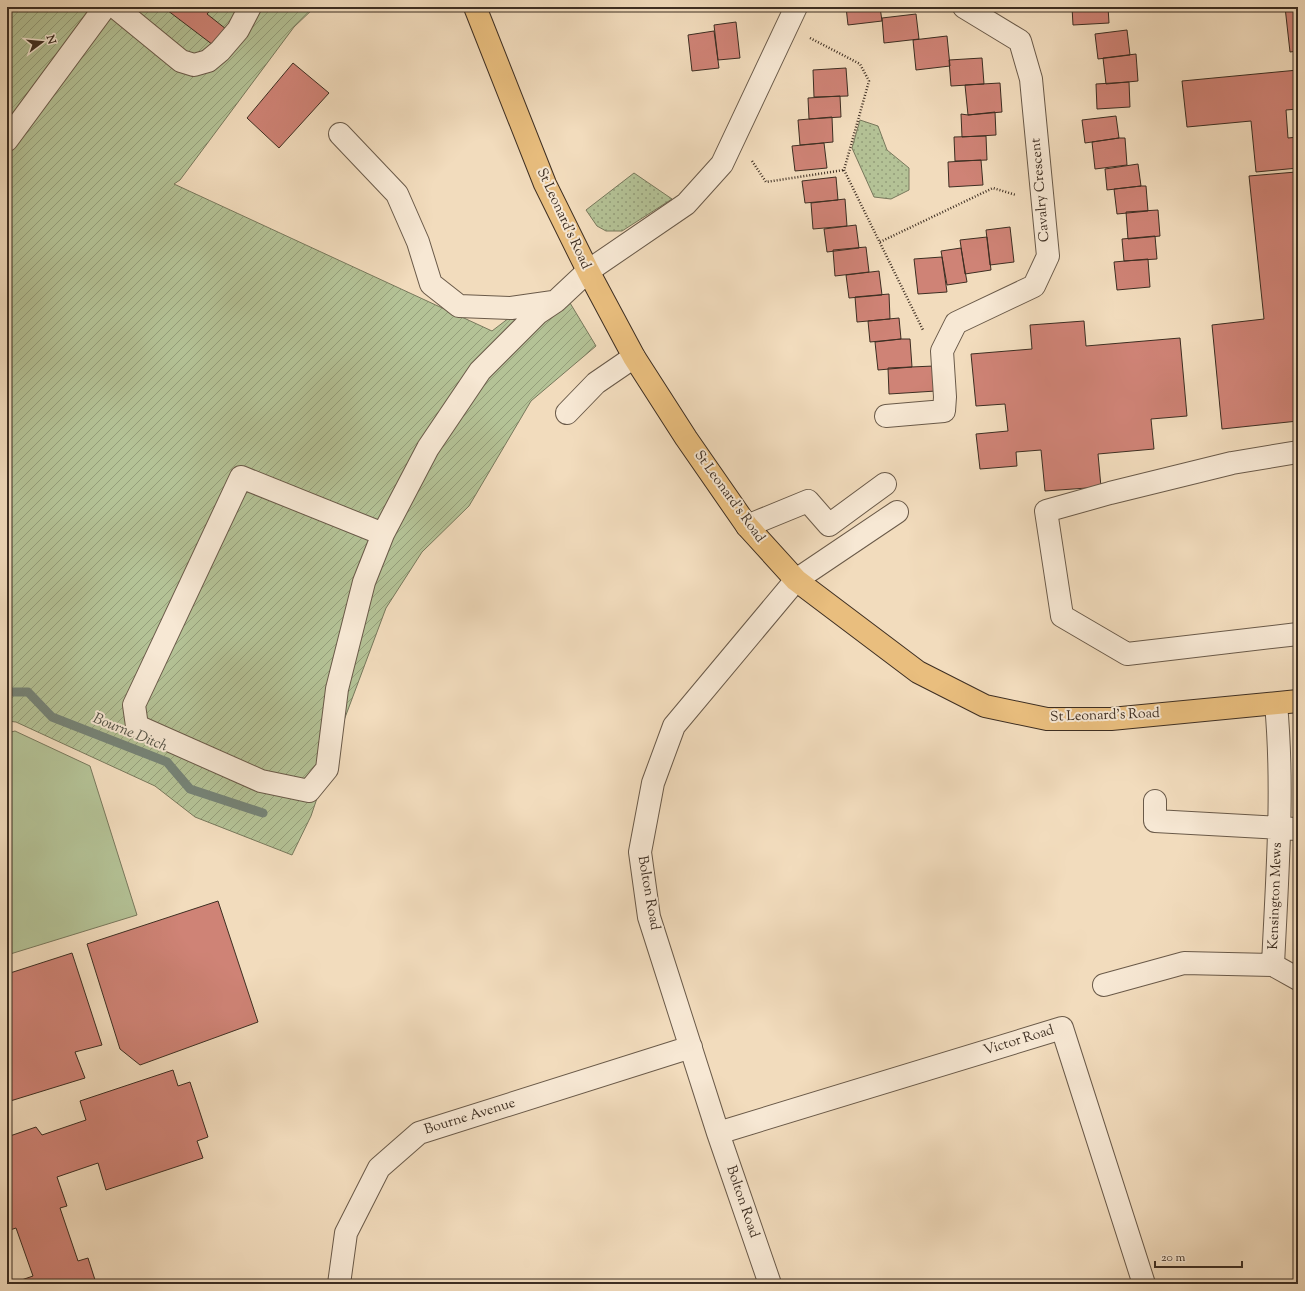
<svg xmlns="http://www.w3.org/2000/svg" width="1305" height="1291" font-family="'Sorts Mill Goudy',serif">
<defs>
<pattern id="grass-dots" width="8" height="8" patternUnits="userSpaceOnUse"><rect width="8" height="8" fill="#b4c296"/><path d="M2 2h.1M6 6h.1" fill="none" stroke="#949e7a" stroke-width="1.8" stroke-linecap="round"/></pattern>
<pattern id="garden-furrows" width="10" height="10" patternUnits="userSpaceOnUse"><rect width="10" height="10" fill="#b4c296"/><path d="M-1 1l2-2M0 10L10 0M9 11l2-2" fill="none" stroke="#949e7a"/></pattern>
</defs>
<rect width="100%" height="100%" fill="#f2dcbd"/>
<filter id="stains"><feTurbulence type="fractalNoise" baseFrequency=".005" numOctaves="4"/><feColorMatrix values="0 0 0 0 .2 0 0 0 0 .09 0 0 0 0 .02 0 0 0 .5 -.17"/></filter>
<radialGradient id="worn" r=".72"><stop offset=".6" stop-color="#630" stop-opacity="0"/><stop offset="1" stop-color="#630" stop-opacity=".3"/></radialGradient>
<path fill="url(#grass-dots)" stroke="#78785c" d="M860,120L878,126L887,150L909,168V190L891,199L874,197L852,148Z
M634,173L672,199L622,231H606L597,226L586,210Z"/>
<path fill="url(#garden-furrows)" stroke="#78785c" d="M7,7H315L294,27L180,180L174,184L492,331L518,311L561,288L596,346L531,401L469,506L422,552L386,608L337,739L311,816L292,855L195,817L155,786L16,722L7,721Z"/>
<path fill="#b4c296" stroke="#78785c" d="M15,731L90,766L137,915L7,955V733Z"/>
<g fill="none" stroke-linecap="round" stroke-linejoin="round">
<path stroke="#758377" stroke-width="9" d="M7,692H28L52,717L167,762L190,789L263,813"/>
</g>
<path fill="#cf8376" stroke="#3d2e22" d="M163,7H213L207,14L231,33L217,48Z
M846,7H880L882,21L848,25Z
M1072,7H1108L1109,23L1073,25Z
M1285,7H1298V51L1290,52Z
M916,14L919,39L884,43L882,18Z
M736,22L740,58L718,60L714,25Z
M1127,30L1130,55L1098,59L1095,34Z
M714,31L719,68L692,71L688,35Z
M947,36L950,66L916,70L913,40Z
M1136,54L1138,81L1106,84L1103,58Z
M982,58L984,84L951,86L949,60Z
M293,63L329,93L279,148L247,118Z
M846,68L848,96L814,97L813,70Z
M1298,70V109L1286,110L1288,138L1298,137V168L1256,172L1251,121L1187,127L1182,81Z
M1129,82L1130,107L1097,109L1096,84Z
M1000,83L1002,112L968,115L965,85Z
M840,96L841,117L809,119L808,98Z
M995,112L996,135L962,137L961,114L968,115Z
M1116,116L1119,138L1085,143L1082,120Z
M832,117L833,142L800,145L798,120Z
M986,136L987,160L955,161L954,137Z
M1119,138H1125L1127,165L1095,169L1092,142Z
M824,143L827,168L795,171L792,146Z
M981,160L983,185L949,187L948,162Z
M1138,164L1141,186L1107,190L1105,169Z
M1296,172L1298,193V421L1222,429L1212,325L1264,319L1249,176Z
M836,177L838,200L805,203L802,181Z
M1141,186H1146L1148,211L1117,214L1114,189Z
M845,199L847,226L813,229L811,203Z
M1158,210L1160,236L1128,239L1126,212Z
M856,225L859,248L827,252L824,229Z
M1010,227L1014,262L990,265L986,230Z
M1155,236L1157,259L1124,261L1122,239Z
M987,237L991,270L965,274L960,240Z
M866,247L869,272L835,276L833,250Z
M961,248L967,282L947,285L941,251Z
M942,257L947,292L918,294L914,259Z
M1148,259L1150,287L1117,290L1114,262Z
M879,271L882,295L849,298L846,275Z
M889,294L890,319L857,322L855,297Z
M899,318L901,339L870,342L868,321Z
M1084,321L1086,346L1180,338L1187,416L1151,419L1154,449L1098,454L1101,487L1045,491L1041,450L1016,452L1017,466L980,469L976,434L1008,431L1005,404L976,406L971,354L1032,349L1030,325Z
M901,339H910L912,367L878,370L875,342Z
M934,366L936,391L889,394L888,368Z
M218,901L258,1022L140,1065L120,1049L87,944Z
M72,953L102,1045L75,1052L85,1078L7,1102V974Z
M173,1070L178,1086L190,1082L208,1137L197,1141L203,1158L106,1190L98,1163L57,1177L67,1206L60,1208L78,1261L88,1258L96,1283L10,1284L33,1276L16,1228L7,1231V1137L36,1127L42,1135L86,1120L80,1101Z"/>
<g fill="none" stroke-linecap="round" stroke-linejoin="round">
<defs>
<path id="minor" d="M115,7L181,61L194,65L208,61L220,51L238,30L250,7
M340,134L397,194L418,242L431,284L459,306L511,308L553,302
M7,140L105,7
M567,413L596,383L634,357
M886,416L944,411L945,397L942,351L956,323L1034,286L1048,256L1031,79L1020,41L964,7
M1298,452L1232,463L1110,493L1046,511L1062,616L1127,654L1298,634
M747,526L808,501L829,525L885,484
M383,534L241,477L134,705L137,726L261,781L309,791L327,769L337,689L364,582L383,534L428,448L480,371L538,313L556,301L588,271L686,204L722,164L796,7
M1155,801V821L1298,829
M1273,965C1277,878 1284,790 1276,704
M1104,985L1184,963L1273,965L1298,979
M718,1133L1062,1028L1144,1284
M339,1284L346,1233L379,1168L419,1133L691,1047
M770,1284L718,1133L649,917L640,852L653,783L674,726L796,580L897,512"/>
<path id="major" d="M475,7L545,184L588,271L634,357L686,438L747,526L796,580L918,672L985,706L1047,719H1111L1298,701"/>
</defs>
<use href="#minor" stroke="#6a5a49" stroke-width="24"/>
<use href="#major" stroke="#3d2e22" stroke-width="24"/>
<path stroke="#3d2e22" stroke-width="2.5" stroke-dasharray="1 2" stroke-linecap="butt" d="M810,38L860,64L869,81L844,170L923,330
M752,161L766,182L844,170
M880,242L993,188L1016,195"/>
<use href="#minor" stroke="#f7e8d4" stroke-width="22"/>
<use href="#major" stroke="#e9be7e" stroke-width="22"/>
</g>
<g text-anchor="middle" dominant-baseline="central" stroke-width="4" stroke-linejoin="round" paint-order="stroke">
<g font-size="14" fill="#3d2e22" stroke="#f7e8d4">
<text transform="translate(1041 190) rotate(-95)">Cavalry Crescent</text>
<text transform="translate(563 219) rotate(65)">St Leonard's Road</text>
<text transform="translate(729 497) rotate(54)">St Leonard's Road</text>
<text transform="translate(1105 716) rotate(-2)">St Leonard's Road</text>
<text transform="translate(648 893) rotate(80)">Bolton Road</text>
<text transform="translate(1276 896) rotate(-88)">Kensington Mews</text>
<text transform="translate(1019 1041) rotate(-17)">Victor Road</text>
<text transform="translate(470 1117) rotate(-17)">Bourne Avenue</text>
<text transform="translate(742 1202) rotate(71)">Bolton Road</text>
</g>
<g font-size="15" font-style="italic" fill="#545246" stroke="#f7e8d4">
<text transform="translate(130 733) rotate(22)">Bourne Ditch</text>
</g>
</g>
<rect width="1305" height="1291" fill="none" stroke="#f2dcbd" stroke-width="24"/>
<rect x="8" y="8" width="1289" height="1275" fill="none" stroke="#3d2e22" stroke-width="2"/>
<rect x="12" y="12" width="1281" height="1267" fill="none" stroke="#3d2e22"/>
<g transform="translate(42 42) rotate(74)" stroke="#f7e8d4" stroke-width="3" paint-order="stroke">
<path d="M0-3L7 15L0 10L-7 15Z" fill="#3d2e22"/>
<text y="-6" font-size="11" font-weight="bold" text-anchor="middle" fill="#3d2e22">N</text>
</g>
<path d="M1155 1261v6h87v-6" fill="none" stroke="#3d2e22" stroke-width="2"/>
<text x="1161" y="1261" font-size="12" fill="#3d2e22" stroke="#f7e8d4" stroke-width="3" paint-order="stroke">20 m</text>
<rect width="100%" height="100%" filter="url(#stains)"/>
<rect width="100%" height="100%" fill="url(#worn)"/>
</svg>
